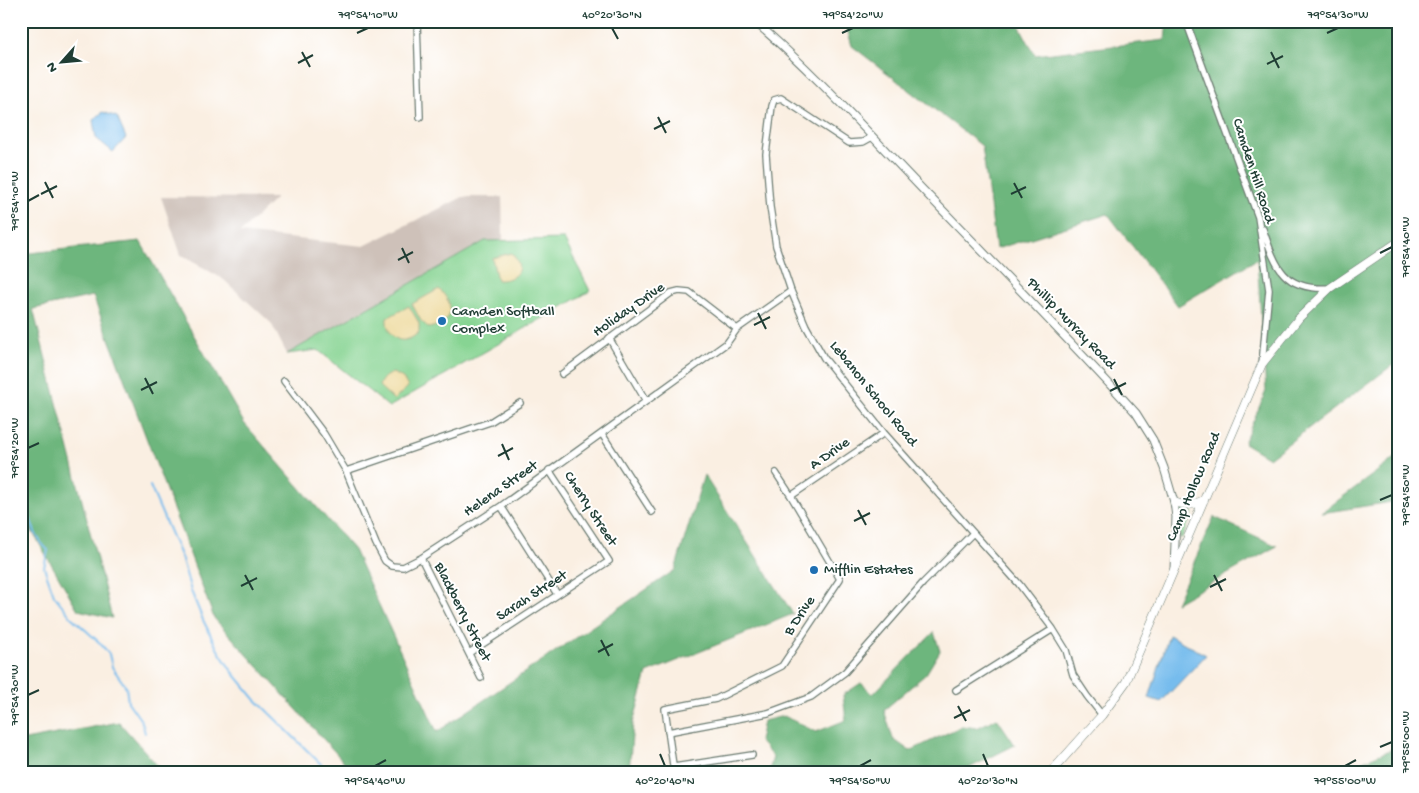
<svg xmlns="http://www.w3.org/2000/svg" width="1419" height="793" font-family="'Gochi Hand',sans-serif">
<rect width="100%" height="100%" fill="#fff"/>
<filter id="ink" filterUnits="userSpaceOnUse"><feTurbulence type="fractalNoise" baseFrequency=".02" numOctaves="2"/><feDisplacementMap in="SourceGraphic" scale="10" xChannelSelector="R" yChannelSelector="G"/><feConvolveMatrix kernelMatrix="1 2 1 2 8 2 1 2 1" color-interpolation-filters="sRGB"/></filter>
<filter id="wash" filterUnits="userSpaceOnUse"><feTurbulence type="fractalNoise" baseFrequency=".0096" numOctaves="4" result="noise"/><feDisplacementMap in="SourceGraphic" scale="20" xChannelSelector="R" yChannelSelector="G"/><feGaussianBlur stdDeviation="1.12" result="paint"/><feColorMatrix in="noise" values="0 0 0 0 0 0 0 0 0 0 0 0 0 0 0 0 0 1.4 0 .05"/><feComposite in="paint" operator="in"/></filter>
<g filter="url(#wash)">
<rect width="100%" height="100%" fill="#faefe2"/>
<path fill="#cec1b9" d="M161,197L276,198L240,233L364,246L463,197H502L503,241H485L287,354L271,323L223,279L181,255Z"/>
<path fill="#87d493" stroke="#538864" d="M564,239L590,291L389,407L318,350L287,354L485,241Z
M1182,509L1191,510L1193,513L1182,538H1180L1179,511Z"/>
<path fill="#6db67d" stroke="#467a58" d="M845,21H1017L1035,55L1165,40L1167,21H1398V361L1269,458L1244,443L1266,391L1257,259L1178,306L1108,214L996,249L982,146L852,46Z
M140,241L244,423L354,550L437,732L675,570L704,475L793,614L647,673L633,723L629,772H353L214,618L93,296L33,309L112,618L78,610L21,512V254Z
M1398,456V501L1321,513Z
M1214,517L1277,546L1176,603Z
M934,632L940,651L926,674L884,710L893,739L910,751L962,726L977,728L997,718L1015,745L961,772H769L773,757L759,741L763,721L784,716L816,732L846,720L843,695L861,683L873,694Z
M119,722L163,772H21V738L25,740Z
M1398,747V772H1336Z"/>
<path fill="#eeda9e" stroke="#868c69" d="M511,253C527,268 516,281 497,280L492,258Z
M439,289C456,305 453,323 429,328L421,321L412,304Z
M409,306L419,323V332C415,336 411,339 405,340C393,342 386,329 387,318Z
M393,373L403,378L408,387L394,400L379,386C382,378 386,375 393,373Z"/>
<path fill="#76bced" stroke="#4a7c90" d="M103,112L117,117L126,138L113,152L96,138L93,120Z
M1169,635L1206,655L1161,702L1149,698Z"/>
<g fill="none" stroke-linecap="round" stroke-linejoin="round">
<path stroke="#76bced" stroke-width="2" d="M150,486L182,560L191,591L203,620L218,650L231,670L255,699L329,772
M21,494C32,513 29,533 48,550L44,567L54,595L71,617L100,643L109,654L112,667L126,687L128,702L142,722L145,733"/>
</g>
</g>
<g filter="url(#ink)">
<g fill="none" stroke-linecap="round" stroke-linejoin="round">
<defs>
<path id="minor" d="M417,21L420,117
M1186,21L1258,217L1269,290L1262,364
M872,137L863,142L849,143L781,98L774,100L772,106L766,154L770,207L776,246L791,291L806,326L824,358L884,433L1019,584L1053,629L1066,650L1073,675L1087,696L1102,715
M1263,229C1276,268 1284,291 1330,288
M609,338L646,401
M562,374L671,293L679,291L689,292L737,329
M284,381L324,434L346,471L376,544L385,561L392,566L403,567L421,558L501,506L727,343L737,329L791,291
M602,434L652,512
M346,471L490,422L520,403
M791,496L884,433
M501,506L557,594
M421,558L481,678
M469,653L609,561L549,470
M956,690L1053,629
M668,732L768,713L811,697L845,672L923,583L973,533
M674,767L752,755
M674,772L665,709L716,699L782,666L840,579L791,496L776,473"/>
<path id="tertiary" d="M754,21C816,74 870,135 926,193C996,266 1068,338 1136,413L1153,440L1164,468L1174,502L1176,517L1174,569"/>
<path id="secondary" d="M1174,502C1187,506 1191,506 1204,500
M1051,772L1102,715L1126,682L1262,364L1299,318L1330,288L1398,242"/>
</defs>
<use href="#minor" stroke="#6c7b71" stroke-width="8"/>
<use href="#tertiary" stroke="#6c7b71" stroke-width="9"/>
<use href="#secondary" stroke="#6c7b71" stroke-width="9"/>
<use href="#minor" stroke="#fff" stroke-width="5.5"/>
<use href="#tertiary" stroke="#fff" stroke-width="7"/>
<use href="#secondary" stroke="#fff" stroke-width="8"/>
</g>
</g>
<path fill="none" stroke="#1f3d34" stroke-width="2" d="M612,28L618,39M357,33L368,28M842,33L853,28M1327,33L1338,28M302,52L310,67M1271,52L1279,68M298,63L313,55M1267,64L1283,56M658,117L666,133M654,129L670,121M45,182L53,198M1014,183L1022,198M41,194L57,186M1011,194L1026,187M28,201L39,195M402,248L409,263M1380,253L1392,247M398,260L413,252M758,313L766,329M754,325L770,317M145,378L153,394M1114,379L1122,395M141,390L157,382M1110,391L1126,383M502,444L509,460M28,448L39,443M498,456L513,448M1380,500L1392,495M858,510L866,525M854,521L870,513M245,575L253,590M1214,575L1222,591M241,586L257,578M1210,587L1226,579M601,640L609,656M598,652L613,644M28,695L39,690M958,706L966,721M954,718L970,710M1380,747L1392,742M660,754L665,766M983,754L988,766M375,766L386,760M860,766L871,760M1345,766L1356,760"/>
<g fill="#1f6fb2" stroke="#fff" stroke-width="2">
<circle cx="442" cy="321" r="5"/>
<circle cx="814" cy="570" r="5"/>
</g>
<g text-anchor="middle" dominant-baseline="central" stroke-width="4" stroke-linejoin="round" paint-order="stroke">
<g font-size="15" fill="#1f3d34" stroke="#fff">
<text transform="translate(1253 171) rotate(72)">Camden Hill Road</text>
<text transform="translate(629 310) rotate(-35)">Holiday Drive</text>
<text transform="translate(1071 324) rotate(46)">Phillip Murray Road</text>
<text transform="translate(873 394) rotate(51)">Lebanon School Road</text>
<text transform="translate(830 454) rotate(-35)">A Drive</text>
<text transform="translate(1194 487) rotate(-67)">Camp Hollow Road</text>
<text transform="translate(501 489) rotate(-35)">Helena Street</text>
<text transform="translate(590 509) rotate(57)">Cherry Street</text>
<text transform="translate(532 596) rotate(-33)">Sarah Street</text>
<text transform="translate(462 612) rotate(63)">Blackberry Street</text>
<text transform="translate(800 616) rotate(-56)">B Drive</text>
</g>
<g font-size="15" fill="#1f3d34" stroke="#fff" text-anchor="start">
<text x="452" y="312">Camden Softball<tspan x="452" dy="17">Complex</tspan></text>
<text x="824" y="570">Mifflin Estates</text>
</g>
</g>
<rect width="1419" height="793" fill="none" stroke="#fff" stroke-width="55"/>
<g transform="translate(62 62) rotate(243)" stroke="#ffffff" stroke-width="4" paint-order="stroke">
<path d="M0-4L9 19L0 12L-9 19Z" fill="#1f3d34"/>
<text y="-8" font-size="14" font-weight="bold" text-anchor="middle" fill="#1f3d34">N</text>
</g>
<rect x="28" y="28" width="1364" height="738" fill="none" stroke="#1f3d34" stroke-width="2"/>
<g font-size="12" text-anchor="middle" fill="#1f3d34">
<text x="368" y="18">79°54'10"W</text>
<text x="612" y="18">40°20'30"N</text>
<text x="853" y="18">79°54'20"W</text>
<text x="1338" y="18">79°54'30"W</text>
<text transform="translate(14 201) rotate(-90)" y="4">79°54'10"W</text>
<text transform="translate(1405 247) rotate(-90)" y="4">79°54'40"W</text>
<text transform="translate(14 448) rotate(-90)" y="4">79°54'20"W</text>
<text transform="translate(1405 495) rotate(-90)" y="4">79°54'50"W</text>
<text transform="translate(14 695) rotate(-90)" y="4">79°54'30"W</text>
<text transform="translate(1405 742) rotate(-90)" y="4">79°55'00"W</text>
<text x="375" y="784">79°54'40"W</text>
<text x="665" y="784">40°20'40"N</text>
<text x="860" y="784">79°54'50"W</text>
<text x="988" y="784">40°20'30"N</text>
<text x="1345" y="784">79°55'00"W</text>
</g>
</svg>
